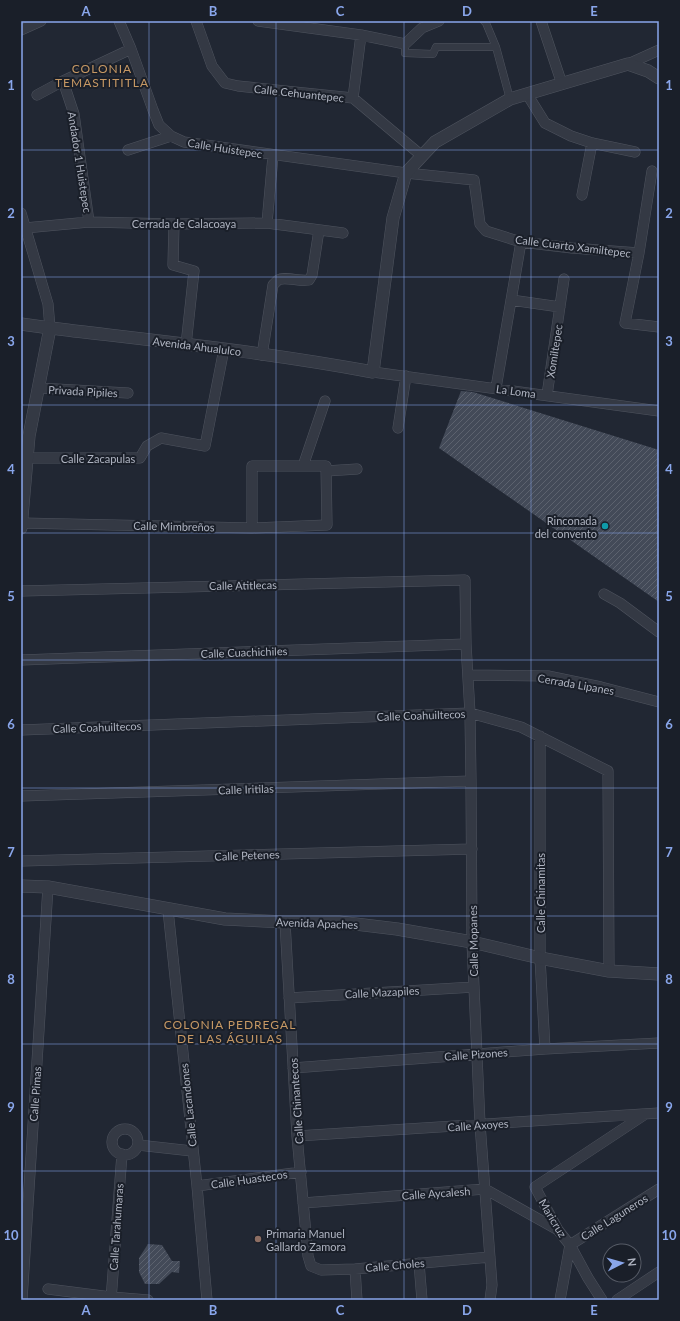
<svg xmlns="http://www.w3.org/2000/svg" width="680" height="1321" font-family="Lato,sans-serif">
<defs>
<pattern id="building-hatch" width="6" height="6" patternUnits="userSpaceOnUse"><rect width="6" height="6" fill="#434a58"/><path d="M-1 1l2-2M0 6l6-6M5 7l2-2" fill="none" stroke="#5c626e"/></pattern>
</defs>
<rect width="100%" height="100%" fill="#212733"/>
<path fill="url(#building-hatch)" d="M461,391L473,392L659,450V602L439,448Z
M148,1244L162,1245L172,1261H180L179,1273L172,1272L159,1284H145L139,1272V1258Z"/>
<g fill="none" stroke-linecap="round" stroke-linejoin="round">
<defs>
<path id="pedestrian" d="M484,21L486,23L496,47
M405,44V53L433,54L436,47H496L510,99"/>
<path id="minor" d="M119,21L131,49L153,110L159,125L171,136L184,142L406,173L474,180L480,224L486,231L521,242L572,248L639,253
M196,21L212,66L225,83L238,86L353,98L422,156
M258,21L361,35L405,44L422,28L439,21
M541,21L562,84
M21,30L41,21
M628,64L659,50
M527,94L545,123L571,136L592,143L635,152
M37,95L63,81
M353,98L361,35
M128,150L171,136
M652,171L639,253L625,323L659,327
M582,195L592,143
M21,213L48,304L50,328
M89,222L74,114L63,81L131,49
M267,223L273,156
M174,224L173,265L194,271L186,345
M25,228L89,222L174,224L267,223L343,233
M511,300L560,307
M262,355L273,285C273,285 277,281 278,280C285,276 300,282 309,280L312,275L319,230
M373,372L659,411
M38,388L128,393
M496,388L521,242
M547,395L564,279
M398,428L406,376
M27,458H140L147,446L161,438L205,446L224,349
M303,466L325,401
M326,471L357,469
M21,523L252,528L327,525L326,466H252V528
M21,591L465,580L466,644L470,713L471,781L472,942L480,1124L492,1285L490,1300
M604,594L620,603L659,632
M21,660L466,644
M468,675L548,676L601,687L659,702
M21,730L470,713L521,727L608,771L609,971
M540,736V958L545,1049
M21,796L471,781
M21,861L472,849
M168,910L197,1186L207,1300
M285,922L297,1136L308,1256L311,1266L321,1270L355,1269L490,1257
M289,998L474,987
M293,1068L545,1049L659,1043
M112 1142a13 13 0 1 1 26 0a13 13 0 1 1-26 0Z
M297,1136L659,1113
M138,1145L192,1151
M197,1186L301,1172
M303,1203L485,1189L558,1230
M419,1263L422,1300
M355,1269L357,1300
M48,1289L111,1297L148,1300
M22,1300L48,887
M111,1300L122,1154
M560,1300L570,1245L659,1189
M602,1300L588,1278L570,1245L558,1230L535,1187L644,1115
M617,1300L659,1272"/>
<path id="tertiary" d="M21,324L50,328C158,341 266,352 373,372L393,218L406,173L435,142L510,99L628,64L648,71L659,78
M21,528L29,436L50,328
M21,886L48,887L225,919L285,922H339L397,929L472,942L540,958L609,971L659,974"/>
</defs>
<use href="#pedestrian" stroke="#4f545f" stroke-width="8"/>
<use href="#minor" stroke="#4f545f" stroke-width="11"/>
<use href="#tertiary" stroke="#4f545f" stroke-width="13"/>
<use href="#pedestrian" stroke="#343944" stroke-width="7"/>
<use href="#minor" stroke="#343944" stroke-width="10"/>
<use href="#tertiary" stroke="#343944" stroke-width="12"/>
</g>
<path fill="none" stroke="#89a6eb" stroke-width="1" stroke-opacity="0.55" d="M149,21V1300M276,21V1300M404,21V1300M531,21V1300M21,150H659M21,277H659M21,405H659M21,533H659M21,660H659M21,788H659M21,916H659M21,1044H659M21,1171H659"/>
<circle fill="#0f9aa8" stroke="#1a1f29" stroke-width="1.5" cx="605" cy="526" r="4"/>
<circle fill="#8d6e63" stroke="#1a1f29" stroke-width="1.5" cx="258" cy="1239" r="4"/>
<g text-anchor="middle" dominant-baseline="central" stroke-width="4" stroke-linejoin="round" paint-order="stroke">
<g font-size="11" fill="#afb4c1" stroke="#1a1f29">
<text transform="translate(299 93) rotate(6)">Calle Cehuantepec</text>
<text transform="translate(225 148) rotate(9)">Calle Huistepec</text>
<text transform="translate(80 162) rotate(81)">Andador 1 Huistepec</text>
<text x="184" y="223">Cerrada de Calacoaya</text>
<text transform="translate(573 246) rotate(7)">Calle Cuarto Xamiltepec</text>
<text transform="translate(197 346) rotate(7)">Avenida Ahualulco</text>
<text transform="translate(554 351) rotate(-81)">Xomiltepec</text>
<text transform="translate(83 391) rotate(3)">Privada Pipiles</text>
<text transform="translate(516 391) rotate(8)">La Loma</text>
<text x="98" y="458">Calle Zacapulas</text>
<text transform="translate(174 526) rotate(1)">Calle Mimbreños</text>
<text transform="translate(243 585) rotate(-1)">Calle Atitlecas</text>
<text transform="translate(244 652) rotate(-2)">Calle Cuachichiles</text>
<text transform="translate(576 684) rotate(10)">Cerrada Lipanes</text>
<text transform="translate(421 715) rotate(-2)">Calle Coahuiltecos</text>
<text transform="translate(97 727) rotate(-2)">Calle Coahuiltecos</text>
<text transform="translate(246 789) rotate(-2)">Calle Iritilas</text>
<text transform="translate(247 855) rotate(-2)">Calle Petenes</text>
<text transform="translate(540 893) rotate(-90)">Calle Chinamitas</text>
<text transform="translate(317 923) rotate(2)">Avenida Apaches</text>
<text transform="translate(473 941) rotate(-91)">Calle Mopanes</text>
<text transform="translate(382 992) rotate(-3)">Calle Mazapiles</text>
<text transform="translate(476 1054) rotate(-4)">Calle Pizones</text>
<text transform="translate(35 1094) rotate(-86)">Calle Pimas</text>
<text transform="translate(296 1101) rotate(-94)">Calle Chinantecos</text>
<text transform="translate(188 1105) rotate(-96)">Calle Lacandones</text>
<text transform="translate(478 1125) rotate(-4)">Calle Axoyes</text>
<text transform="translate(249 1179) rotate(-8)">Calle Huastecos</text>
<text transform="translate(436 1193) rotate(-4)">Calle Aycalesh</text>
<text transform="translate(614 1217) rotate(-32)">Calle Laguneros</text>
<text transform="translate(553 1218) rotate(59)">Maricruz</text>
<text transform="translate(116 1227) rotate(-86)">Calle Tarahumaras</text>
<text transform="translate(395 1265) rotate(-5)">Calle Choles</text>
</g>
<g font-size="11" fill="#afb4c1" stroke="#1a1f29" text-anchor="end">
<text x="597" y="520">Rinconada<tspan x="597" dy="13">del convento</tspan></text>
<text x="266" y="1233" text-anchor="start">Primaria Manuel<tspan x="266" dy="13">Gallardo Zamora</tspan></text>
</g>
<g font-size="12" letter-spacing="1" fill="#c69864" stroke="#1a1f29">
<text x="102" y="68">COLONIA<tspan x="102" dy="14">TEMASTITITLA</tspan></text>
<text x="230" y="1024">COLONIA PEDREGAL<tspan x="230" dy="14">DE LAS ÁGUILAS</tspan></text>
</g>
</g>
<rect width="680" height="1321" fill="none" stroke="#1a1f29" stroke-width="44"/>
<g transform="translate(622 1263) rotate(84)"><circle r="19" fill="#1a1f29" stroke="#565b66"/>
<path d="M0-3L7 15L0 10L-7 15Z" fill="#89a6eb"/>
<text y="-6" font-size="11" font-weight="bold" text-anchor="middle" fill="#afb4c1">N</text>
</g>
<rect x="22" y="22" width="636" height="1277" fill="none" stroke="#89a6eb" stroke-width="1.5"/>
<g font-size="13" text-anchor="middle" font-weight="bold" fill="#89a6eb">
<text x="86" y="16">A</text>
<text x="213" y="16">B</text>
<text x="340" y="16">C</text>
<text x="467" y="16">D</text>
<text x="594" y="16">E</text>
<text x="11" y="90">1</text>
<text x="669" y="90">1</text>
<text x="11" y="218">2</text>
<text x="669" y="218">2</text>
<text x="11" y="346">3</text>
<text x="669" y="346">3</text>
<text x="11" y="474">4</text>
<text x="669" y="474">4</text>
<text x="11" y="601">5</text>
<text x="669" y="601">5</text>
<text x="11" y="729">6</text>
<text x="669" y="729">6</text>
<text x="11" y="857">7</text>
<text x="669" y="857">7</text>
<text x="11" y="984">8</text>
<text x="669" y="984">8</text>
<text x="11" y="1112">9</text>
<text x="669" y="1112">9</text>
<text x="11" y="1240">10</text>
<text x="669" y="1240">10</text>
<text x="86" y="1315">A</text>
<text x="213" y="1315">B</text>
<text x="340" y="1315">C</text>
<text x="467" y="1315">D</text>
<text x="594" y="1315">E</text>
</g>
</svg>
